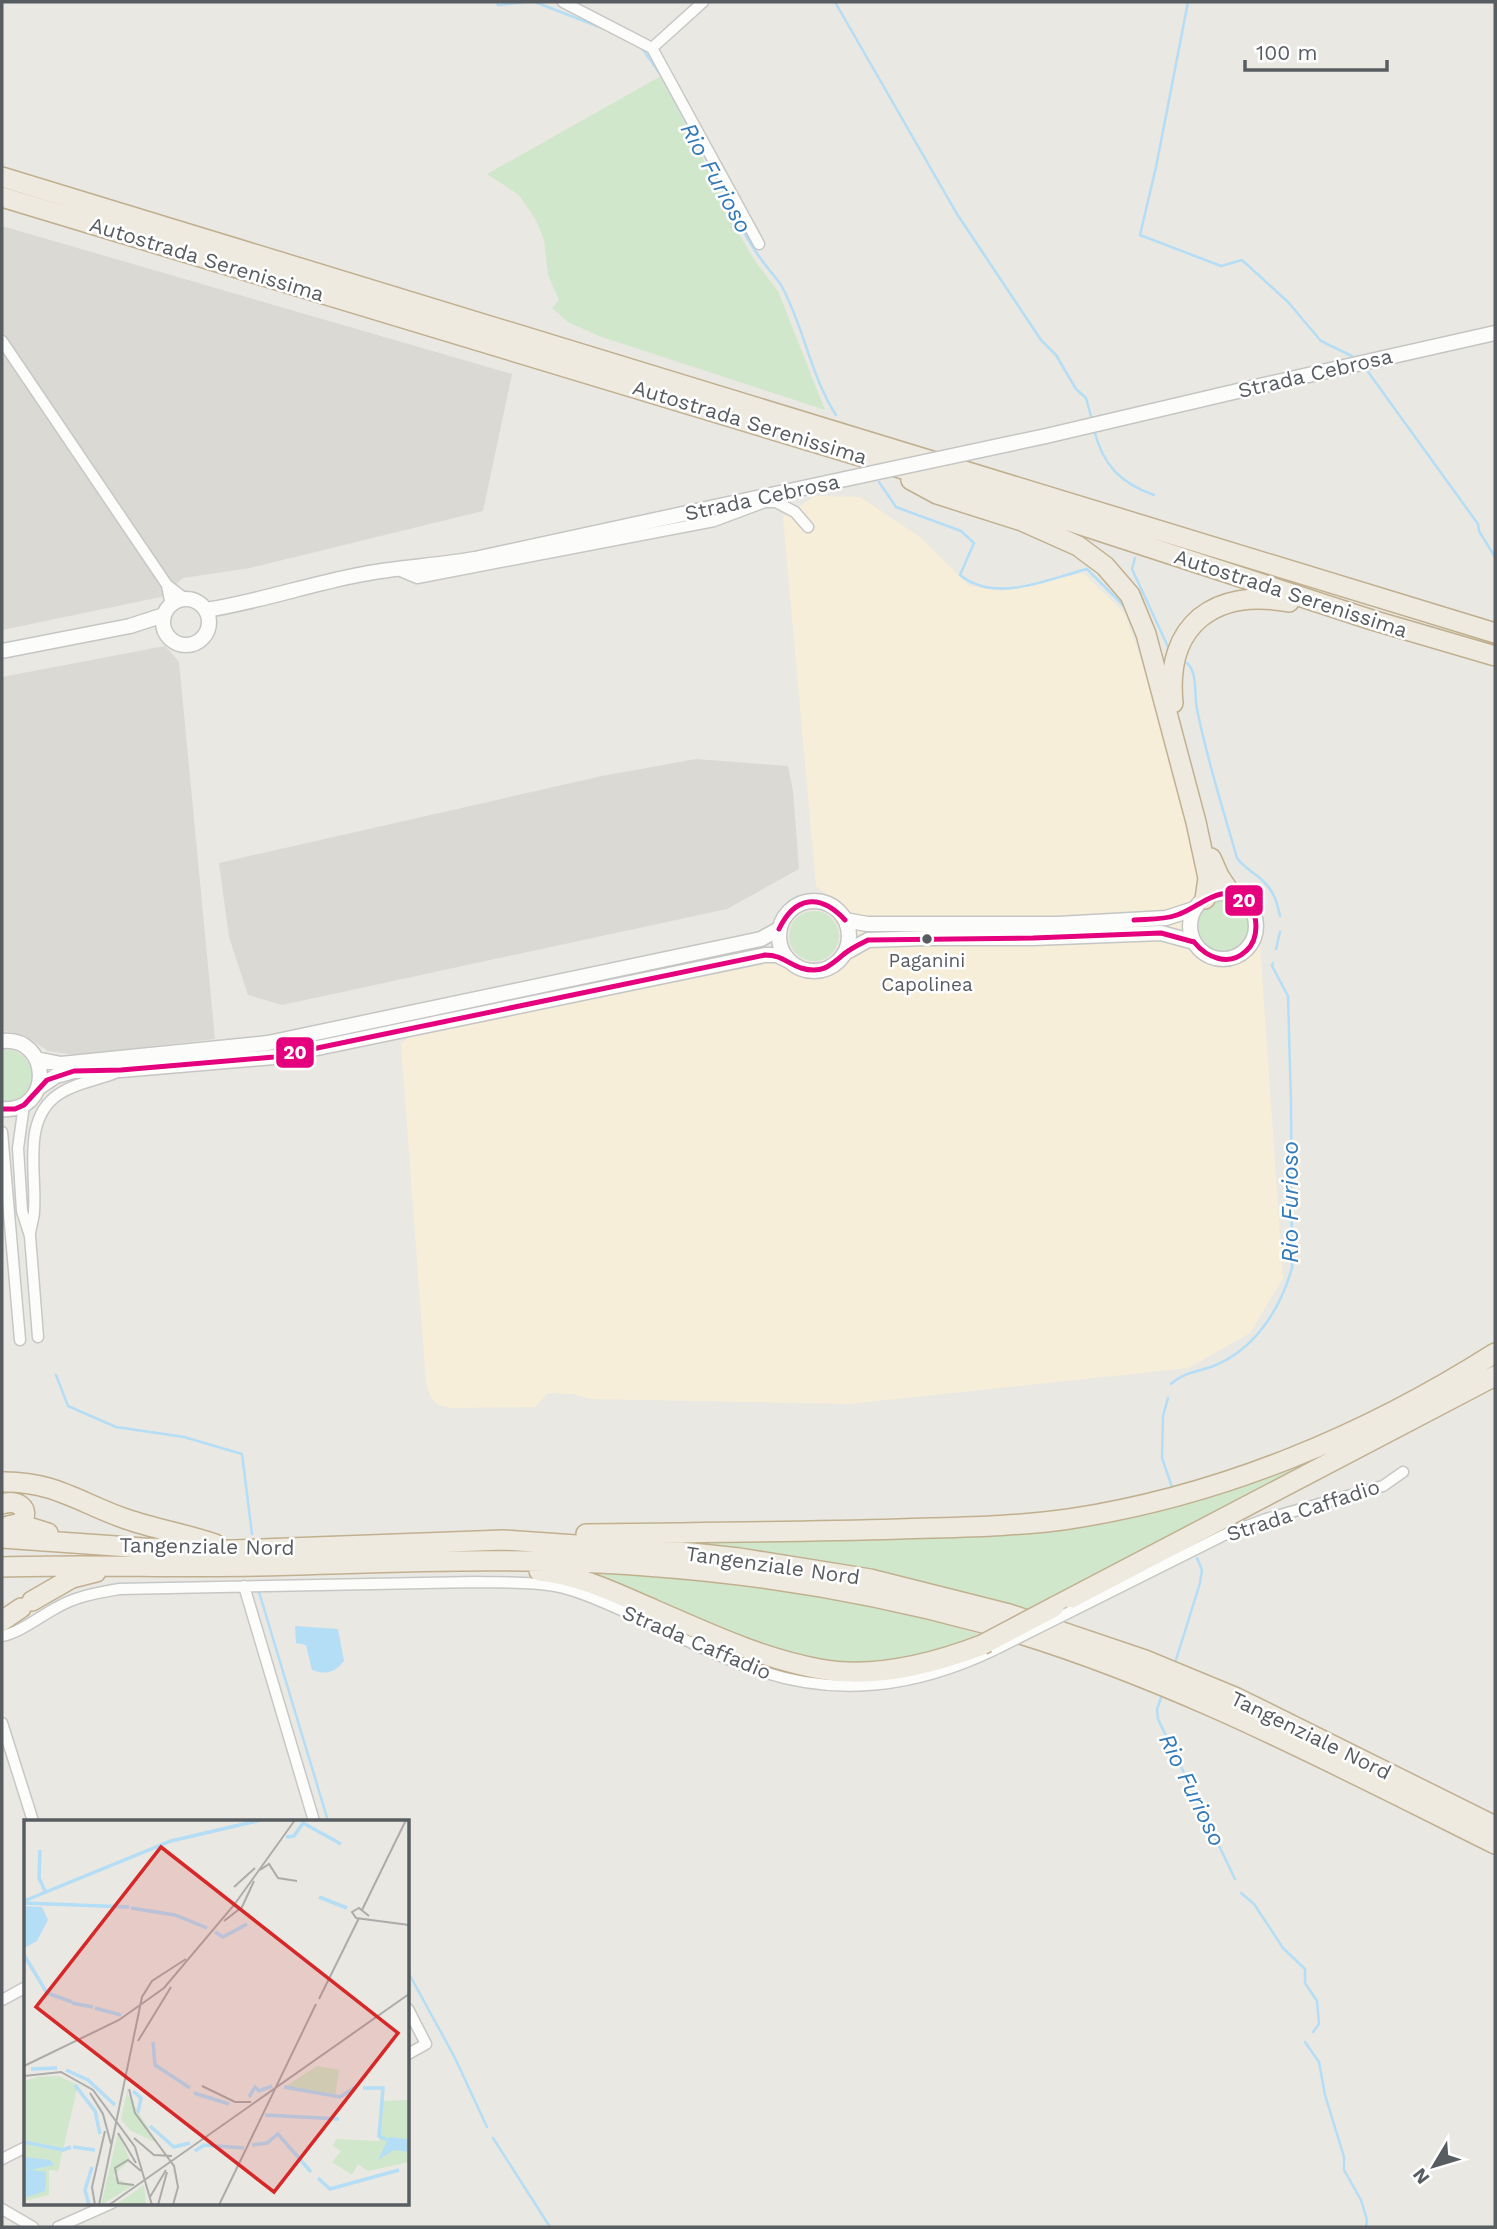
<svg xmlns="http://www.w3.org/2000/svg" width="1497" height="2229" font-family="'Work Sans',sans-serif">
<rect width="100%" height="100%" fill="#eae8e2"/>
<path fill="#f6eed9" d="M815,496L860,497L920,537L969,586L1002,591L1083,573L1125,614L1141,660L1199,867L1257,903L1283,1278L1250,1333L1188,1368L849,1404L590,1399L573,1394L548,1393L535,1407L450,1408L437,1404L430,1396L426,1383L401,1044L408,1037L755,960L778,962L824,975L852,954L851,913L816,886L783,517Z"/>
<path fill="#dbd9d3" d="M2,226L512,374L483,511L250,568L183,578L161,597L2,630Z
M165,646L179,662L215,1039L76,1055L48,1051L25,1036L5,1031L2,1032V677Z
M696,759L788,766L793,791L799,869L727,909L282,1005L248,995L229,937L219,863L602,776Z"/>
<path fill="#d0e7cb" d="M661,76L730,212L738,232L755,261L778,291L825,410L599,336L568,322L552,308L559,300L548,275L544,240L536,220L519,195L487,174Z
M1197 926a26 26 0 1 1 52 0a26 26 0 1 1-52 0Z
M789 936a25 25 0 1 1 50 0a25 25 0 1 1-50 0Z
M2,1049C43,1050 41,1103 2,1101Z
M1375,1429L1029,1610C921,1582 817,1559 706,1546V1542L802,1541L1045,1527Z
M588,1572C721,1578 854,1595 982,1635L960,1645L873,1666L788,1658Z"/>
<path fill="#b4ddf6" d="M295,1626L338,1629L344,1661C334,1673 327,1675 312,1670L306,1645L296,1643Z"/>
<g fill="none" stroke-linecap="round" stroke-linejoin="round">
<path stroke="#b4ddf6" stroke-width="2.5" d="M497,2L498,5L526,2
M535,2L602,28
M835,2L957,214L1041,340L1056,355L1076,389L1086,398L1092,420
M1188,2L1156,167L1140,235L1221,266L1242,260L1288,302L1321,341L1352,356
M642,48L664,80
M670,92L735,212C741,229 750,244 761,259C767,268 775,276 781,285C804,326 810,375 836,415
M1366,369L1478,524L1479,531L1495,557
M1094,430C1103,465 1120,483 1154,495
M879,482L896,507L961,531L974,543L960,575C996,604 1048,579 1087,569L1125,607
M1135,558L1132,569L1169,649
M1187,663C1198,673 1194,695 1197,709C1207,760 1223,809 1237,858C1244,868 1254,872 1263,881C1274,891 1277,902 1280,916
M1276,949L1280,932
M56,1375L68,1406L116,1427L184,1437L242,1454L252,1534
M1171,1384C1183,1373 1195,1372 1211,1367C1254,1351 1280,1310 1292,1268L1291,1102L1288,996L1272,966L1273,963
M1168,1398L1163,1416L1162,1458L1172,1487
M259,1592L328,1821
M1175,1663L1200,1583L1202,1570L1197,1558
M1161,1698L1157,1709L1158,1719L1235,1879
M1241,1893L1254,1904L1283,1948L1305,1969V1983L1317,2001L1319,2024L1313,2032
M408,1972L455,2058L487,2127
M1305,2042L1319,2062L1325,2095L1344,2157V2170L1361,2200L1367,2220L1366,2227
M493,2138L550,2227"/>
<defs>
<path id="street" d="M563,2L652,48L759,244
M652,48L703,2
M2,341L167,585L185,599
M398,570L417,578L714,521L765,502H776L795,512L808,527
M167,585L171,606
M24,1105L18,1148L22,1211L30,1236L38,1337
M2,1132L20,1340
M30,1233C31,1226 34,1218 34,1211C37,1173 21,1119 59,1094C77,1082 96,1081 115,1073
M244,1586L314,1821
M1070,1612L1228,1533L1266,1519L1383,1486L1403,1472
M2,1636C21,1632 39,1617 56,1608C76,1596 97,1593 119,1589L476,1582C508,1583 541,1581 571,1590C603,1600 634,1616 664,1630C695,1644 725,1660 757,1670C840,1698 916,1687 994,1650
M2,1723L33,1821
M2,2000L26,1987
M408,2009L426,2044L408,2054
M2,2159L26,2147
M2,2209L33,2227
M58,2227L112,2203"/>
<path id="secondary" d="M1242,390L1495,333
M163 622a23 23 0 1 1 46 0a23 23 0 1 1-46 0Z
M206,610C257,602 307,585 358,575C396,567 436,566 475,559L766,496
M2,651L130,626L164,615
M1190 926a33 33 0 1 1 66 0a33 33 0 1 1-66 0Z
M779 936a35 35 0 1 1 70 0a35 35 0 1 1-70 0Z
M845,920L867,924H1058L1166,918L1194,909
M845,953L868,940L926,938H1033L1161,933L1194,942
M2,1041C51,1036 54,1113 2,1109
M36,1059L61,1064L268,1043L761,939L779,929
M38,1088L56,1076L74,1071L121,1070L274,1057L765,955H777L791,962"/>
<path id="highway" d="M2,177L1495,633
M2,197L989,495L1372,620L1495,656
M911,480L937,494L1022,521L1078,546L1105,566L1130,595L1146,634L1196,822L1208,878L1205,899
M1173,703C1165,624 1215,588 1289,602
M1211,858L1219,876L1231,894
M2,1482C54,1481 80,1503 126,1519C155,1529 186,1534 215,1544
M2,1504C16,1499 32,1508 21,1523L8,1526
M19,1524L48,1533
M586,1534C691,1533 795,1532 899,1529C956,1527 1013,1527 1069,1519C1221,1496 1366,1435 1495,1353
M2,1538L144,1548L233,1550L504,1540L692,1553L739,1558L870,1579L1009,1614L1145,1660L1237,1698L1495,1826
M2,1567C87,1564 173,1568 258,1566C387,1563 517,1556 646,1566C760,1574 873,1593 983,1623C1163,1673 1328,1761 1495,1844
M539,1571C580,1575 618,1594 655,1610C708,1633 763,1659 820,1669C873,1679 932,1664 982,1645
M32,1601L72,1578L96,1572
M1054,1607L1495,1376
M2,1621L21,1608"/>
</defs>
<use href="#street" stroke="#c7c7c6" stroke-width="13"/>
<use href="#secondary" stroke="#c5c6c4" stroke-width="17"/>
<use href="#highway" stroke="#c1b090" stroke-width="22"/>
<use href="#street" stroke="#fcfcfb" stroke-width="10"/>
<use href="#secondary" stroke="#fcfcfb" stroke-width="14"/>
<use href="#highway" stroke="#eeeadf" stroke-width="19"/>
<defs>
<path id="street-bridge" d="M996,1649L1070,1612"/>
<path id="secondary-bridge" d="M766,496L1046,436L1242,390"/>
<path id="highway-bridge" d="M982,1645L1054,1607"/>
</defs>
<use href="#street-bridge" stroke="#c7c7c6" stroke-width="13" stroke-linecap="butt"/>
<use href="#secondary-bridge" stroke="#c5c6c4" stroke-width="17" stroke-linecap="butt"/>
<use href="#highway-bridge" stroke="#c1b090" stroke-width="22" stroke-linecap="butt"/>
<use href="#street-bridge" stroke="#fcfcfb" stroke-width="10"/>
<use href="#secondary-bridge" stroke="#fcfcfb" stroke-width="14"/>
<use href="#highway-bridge" stroke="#eeeadf" stroke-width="19"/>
<defs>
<path id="bus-1" d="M1134,920C1148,919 1163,920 1177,915C1201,907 1222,880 1246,902C1253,909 1256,917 1256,926C1256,936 1253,945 1246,951C1229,967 1207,958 1194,942
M779,929C795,896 820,893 845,920
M2,1109H15L24,1105L47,1080L74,1071L121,1070L274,1057L765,955C782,955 786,963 801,968C821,974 829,967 844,954C851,948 860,944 868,940L1033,938L1161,933L1194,942"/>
</defs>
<use href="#bus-1" stroke="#fff" stroke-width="10"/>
<use href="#bus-1" stroke="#e5007d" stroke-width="5"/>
</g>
<circle fill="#585d62" stroke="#fff" stroke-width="2.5" cx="927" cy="939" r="6"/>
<g text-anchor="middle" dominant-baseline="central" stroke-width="5" stroke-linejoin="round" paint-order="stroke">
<g font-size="19" fill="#585d62" stroke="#fff">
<text x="927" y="960">Paganini<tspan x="927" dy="24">Capolinea</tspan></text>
</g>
<g font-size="21" fill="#585d62" stroke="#fff">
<text transform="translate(207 259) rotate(17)">Autostrada Serenissima</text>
<text transform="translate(1315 373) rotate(-13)">Strada Cebrosa</text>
<text transform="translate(750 422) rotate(17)">Autostrada Serenissima</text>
<text transform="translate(762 497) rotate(-12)">Strada Cebrosa</text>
<text transform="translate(1291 593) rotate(18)">Autostrada Serenissima</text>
<text transform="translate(1303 1510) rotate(-18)">Strada Caffadio</text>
<text transform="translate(207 1546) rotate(1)">Tangenziale Nord</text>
<text transform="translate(773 1565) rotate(8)">Tangenziale Nord</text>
<text transform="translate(697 1642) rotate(23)">Strada Caffadio</text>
<text transform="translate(1311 1735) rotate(26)">Tangenziale Nord</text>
</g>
<g font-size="23" font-style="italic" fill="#3279b9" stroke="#fff">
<text transform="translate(716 178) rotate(61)">Rio Furioso</text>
<text transform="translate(1290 1202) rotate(-90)">Rio Furioso</text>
<text transform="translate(1192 1790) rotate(64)">Rio Furioso</text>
</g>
</g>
<g transform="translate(24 1820)">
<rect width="385" height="385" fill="#eae8e2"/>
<path d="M293,246L315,250L311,277L262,266ZM13,257L34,256L54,265L34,351L25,350V375L0,381V261ZM104,267V275L133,323L107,311L97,300ZM385,280V342L344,351L334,344L328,355L308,342L317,331L309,326L312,319L355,321L358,281ZM94,313L106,340L89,356L108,366L77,385ZM120,365L122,385H92Z" fill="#d0e7cb"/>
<path d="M0,86L18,87L24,100L13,121L0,128ZM365,317L383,319L385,332L370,330L354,340ZM0,337L26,340L30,345L6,350L0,347ZM0,349L22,352L21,371L0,378Z" fill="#b4ddf6"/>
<path fill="none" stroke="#b4ddf6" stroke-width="3.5" d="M262,17L270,16L279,3L317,24M16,30L15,58L21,71M295,77L323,88M0,81L147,21L237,0M0,83L105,87M107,88L151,95L183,108M191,112L199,117L223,104M0,135L23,173L48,182M48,183L69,187M71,188L97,195M129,222L131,245L166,268M7,249L33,248M42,250L64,260L91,285M51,265L71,291L76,314M260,267L316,277L333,266M339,268H359L355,316L363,320M109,271L117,278L114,293M170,273L205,284M225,277L231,267L235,271L248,266M241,295L315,299M126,306L150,327L166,323M0,322L39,330L47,327M228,325L243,323L254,314L287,352M49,327L71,330M171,331L180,325L220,328M294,358L306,369L375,350M65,385L61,370L68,347"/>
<path fill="none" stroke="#acacab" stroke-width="2" d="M236,50L245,44L254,58L273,61M210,67L231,48M338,90L382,0M345,96L335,88L328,92L332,98L385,105M200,101L218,87L230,61M295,179L335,98M114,221L147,167M0,246L95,200L140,168L210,85L271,0M0,256L37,252L69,270L111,327L128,385M178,266L211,282H227M105,269L111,293L150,346L154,367L149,385M66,273L79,294L87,324M94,313L112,343M110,318L130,335L148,336M110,365L94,363L91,348L104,340L117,351M126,377L142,350M71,385L68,367L81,311M75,385L118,177L128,161L162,139M85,385L385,174M134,385L143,352M195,385L292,184"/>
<path fill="#d62828" fill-opacity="0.15" stroke="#d62828" stroke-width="3.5" d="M137,27L374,213L250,372L12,187Z"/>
<rect width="385" height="385" fill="none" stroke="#585d62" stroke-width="3.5"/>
</g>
<g stroke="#fff" stroke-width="2.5">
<rect x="1224" y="884" width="40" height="33" rx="7" fill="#e5007d"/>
<rect x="275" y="1036" width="40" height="33" rx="7" fill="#e5007d"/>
</g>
<g font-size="19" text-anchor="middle" font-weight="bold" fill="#fff">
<text x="1244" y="907">20</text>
<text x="295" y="1059">20</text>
</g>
<rect width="1497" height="2229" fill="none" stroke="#585d62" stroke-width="7"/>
<g transform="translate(1434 2166) rotate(232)" stroke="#ffffff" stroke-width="5" paint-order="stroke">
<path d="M0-5L12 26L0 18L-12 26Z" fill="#585d62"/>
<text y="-10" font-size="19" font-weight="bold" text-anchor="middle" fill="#585d62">N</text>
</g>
<path d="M1245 60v10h142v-10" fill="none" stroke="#585d62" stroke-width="3.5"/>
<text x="1256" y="60" font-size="21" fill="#585d62" stroke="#ffffff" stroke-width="5" paint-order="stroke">100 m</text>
</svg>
